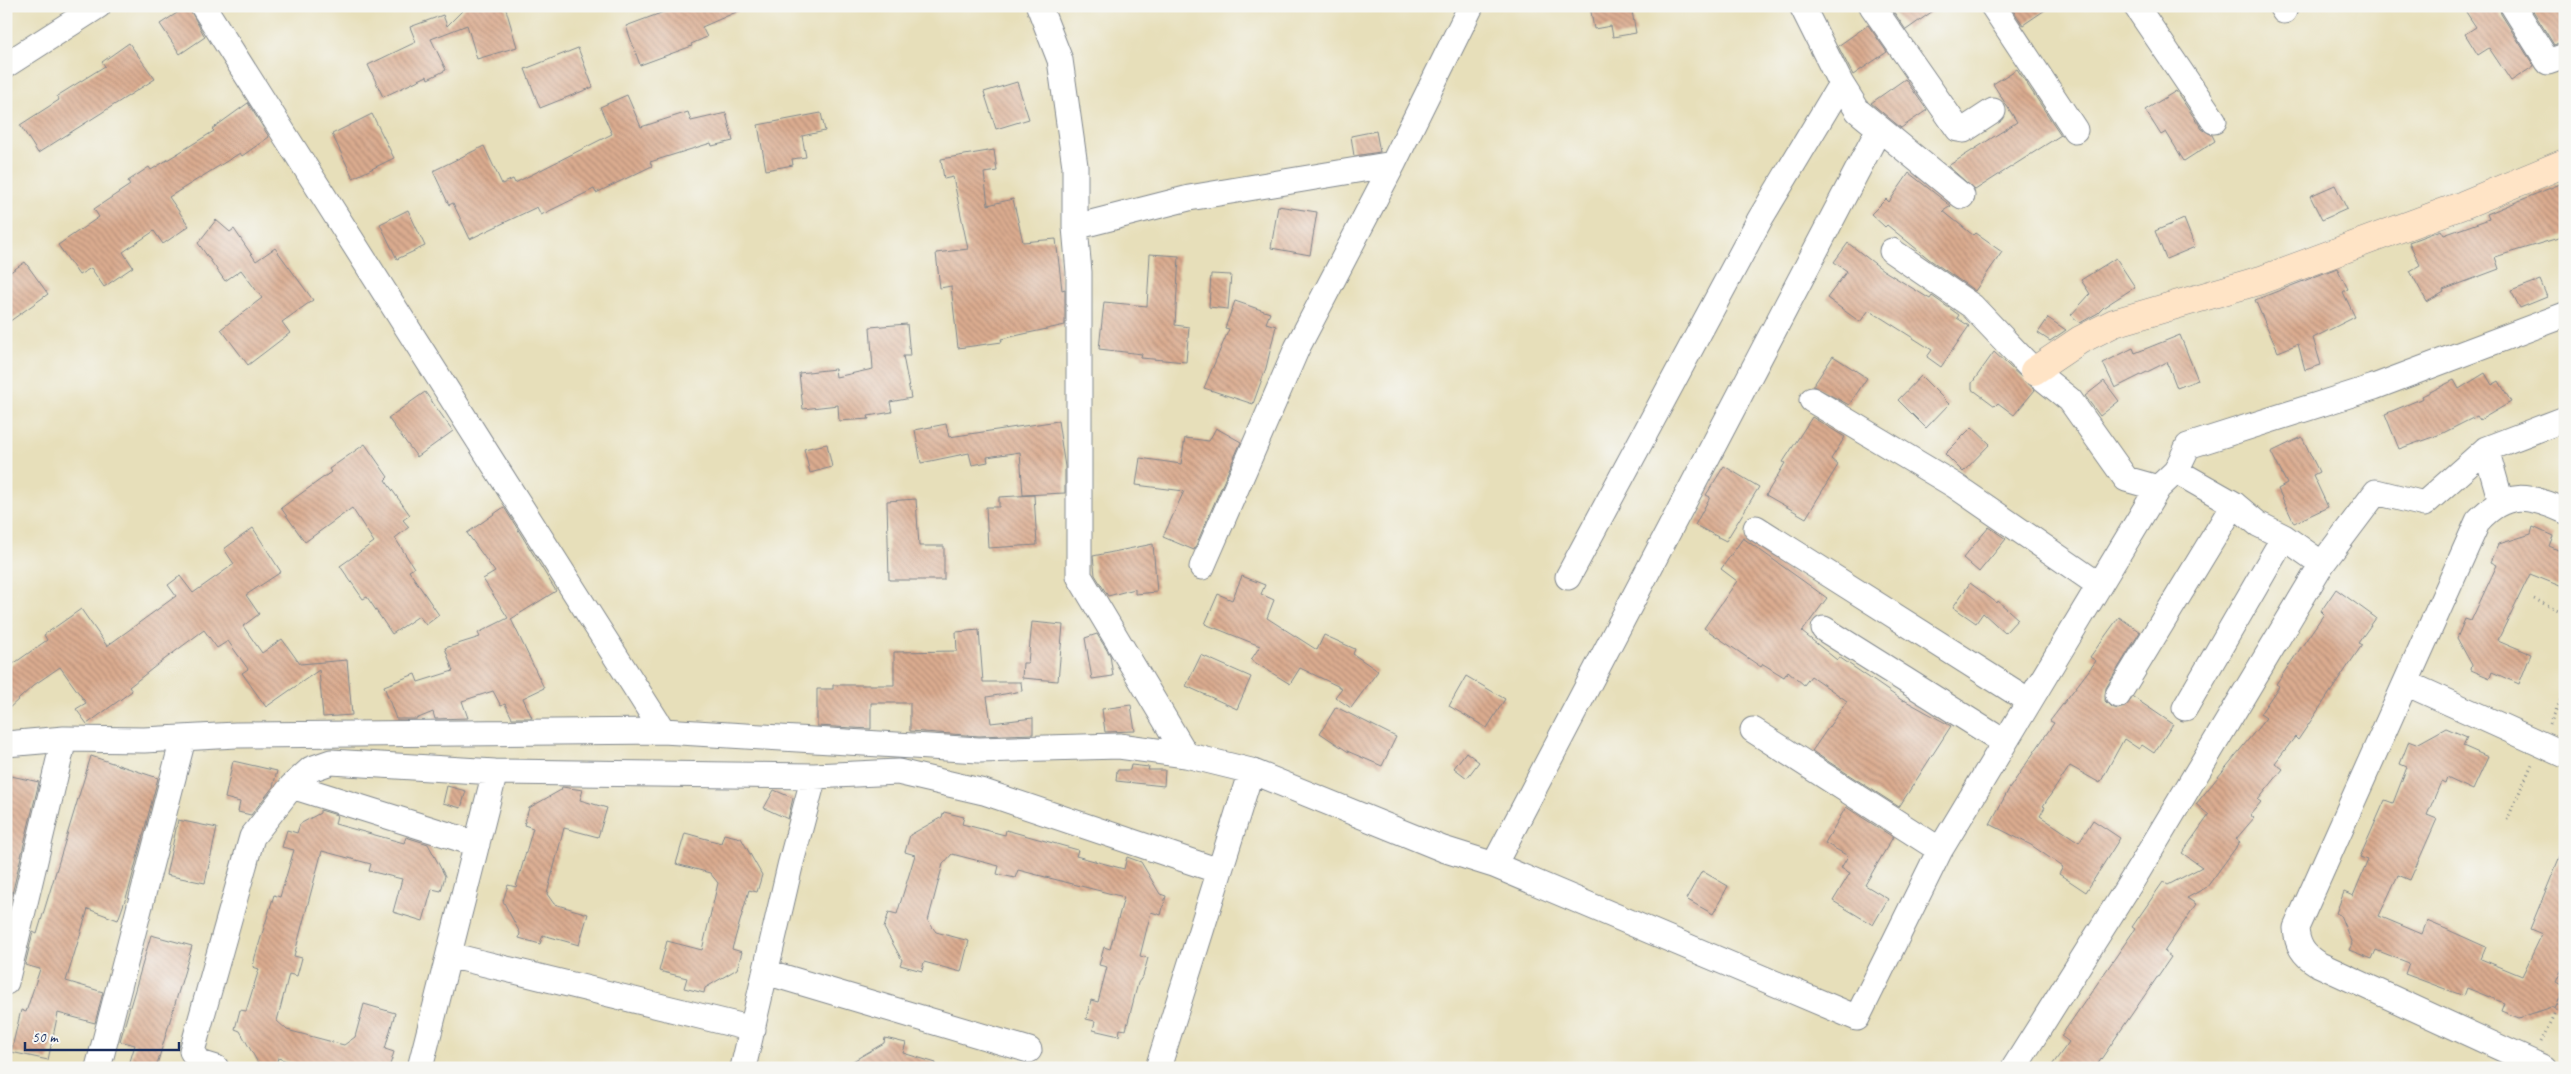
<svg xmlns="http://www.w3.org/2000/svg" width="2571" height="1074" font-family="Caveat,sans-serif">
<defs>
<pattern id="building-back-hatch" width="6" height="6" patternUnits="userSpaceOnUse" patternTransform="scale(1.25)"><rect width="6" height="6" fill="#dbac8f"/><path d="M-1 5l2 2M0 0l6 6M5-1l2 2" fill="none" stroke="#b18c78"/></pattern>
</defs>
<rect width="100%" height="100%" fill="#f6f6f2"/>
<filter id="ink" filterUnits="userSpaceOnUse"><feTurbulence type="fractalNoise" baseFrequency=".02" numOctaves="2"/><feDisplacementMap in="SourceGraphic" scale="10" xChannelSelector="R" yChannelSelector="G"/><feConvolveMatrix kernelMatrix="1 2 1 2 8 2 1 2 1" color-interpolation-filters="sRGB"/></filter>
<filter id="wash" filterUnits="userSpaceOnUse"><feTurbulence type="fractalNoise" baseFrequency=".0096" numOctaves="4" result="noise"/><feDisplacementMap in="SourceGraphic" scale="20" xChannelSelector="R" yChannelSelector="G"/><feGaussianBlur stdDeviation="1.12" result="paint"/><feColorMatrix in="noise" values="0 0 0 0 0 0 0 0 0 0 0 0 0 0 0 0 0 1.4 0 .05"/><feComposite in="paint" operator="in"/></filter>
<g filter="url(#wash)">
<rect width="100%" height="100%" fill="#e7dfba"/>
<g id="blocks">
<path fill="url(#building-back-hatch)" d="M188,6L205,37L180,54L160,24Z
M467,6H505L517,47L477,59L467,25L431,39L446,70L428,79L427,76L383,97L368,65L416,42L410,27L443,15L447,26Z
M667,6H750L702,27L707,37L691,44L692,46L640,65L626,26L669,10Z
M1590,6H1631L1636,33L1613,37L1611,26L1594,29Z
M1894,6H1940L1906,30L1891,8Z
M2010,6H2051L2023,25Z
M2462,6H2499L2501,14L2534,66L2511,81L2489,48L2478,55L2465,34L2476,27Z
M2530,6H2565V40L2554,45Z
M1868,25L1887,52L1853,75L1838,46Z
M129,43L155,79L38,153L20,125L59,100L57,96L105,66L102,62Z
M578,48L593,87L540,108L525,69Z
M2017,69L2061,135L1975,190L1948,166L2017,122L1993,84Z
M1905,79L1927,110L1901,128L1871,103Z
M1017,82L1029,119L996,129L984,92Z
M2176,91L2202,129L2212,135L2215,141L2184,161L2166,132L2161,135L2145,110Z
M627,95L641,127L688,112L691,121L726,113L733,141L712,146L711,143L650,162L652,166L596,193L594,189L541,215L537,207L470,239L453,203L449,205L433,171L484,146L502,184L513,179L515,183L612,134L600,107Z
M248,103L269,137L242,156L240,153L169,197L189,226L163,244L154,231L123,252L133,267L104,287L91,268L79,275L58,245L99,217L94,209L130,185L128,181L149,167L151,170L214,131L212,129Z
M821,113L825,131L802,136L806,157L792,159L793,165L766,170L758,125Z
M372,114L394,158L353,178L332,134Z
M1376,131L1380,152L1354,156L1351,136Z
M994,150L997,171L984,173L988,205L1013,199L1023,242L1056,239L1062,290L1065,289V325L1001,339L1002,342L958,348L951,286L940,288L936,253L968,249L953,177L944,179L941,159Z
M1909,173L1951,206L1943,211L1973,235L1975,233L2002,252L1975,291L1929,259L1887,225L1885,227L1871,214L1886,199L1889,202Z
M2565,182V236L2495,257L2499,269L2443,290L2444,292L2427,302L2410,271L2420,265L2409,242L2441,230L2444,235L2489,219L2487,214Z
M2335,185L2347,209L2322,220L2310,196Z
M1278,206L1317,212L1310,255L1271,248Z
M408,210L425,246L397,259L380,224Z
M2184,219L2195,247L2166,259L2155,231Z
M216,220L230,232L234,229L256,261L275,248L313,300L282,322L290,333L248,365L221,329L262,298L241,270L225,281L198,243Z
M1848,243L1883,270L1930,299L1932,296L1959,315L1957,318L1969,326L1941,367L1927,357L1932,350L1869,310L1860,322L1827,298L1847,271L1834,262Z
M1150,254L1179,256L1175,325L1189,327L1186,362L1141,358L1142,354L1099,349L1104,302L1147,306Z
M2116,258L2135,287L2104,307L2098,313L2080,323L2071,315L2090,294L2081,280Z
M25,262L48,294L6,324V275Z
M2337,268L2348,289L2343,292L2355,317L2313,338L2321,365L2305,370L2298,344L2278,352L2255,300Z
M1211,274L1231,275L1228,309L1209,307Z
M2540,280L2547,297L2520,308L2511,291Z
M1235,301L1270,313L1266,323L1276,326L1266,368L1253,404L1204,388L1229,329L1225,328Z
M2048,318L2066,330L2050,341L2038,333Z
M907,324L910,356H903L911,398L890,402L892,412L868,416L869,419L839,421L838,405L803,409L799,373L835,369L836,377L873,369L870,327Z
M2180,335L2198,380L2177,388L2167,362L2115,388L2103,363L2133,348L2135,353Z
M1994,352L2035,390L2014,415L1998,403L1995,406L1972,389V383Z
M1833,356L1867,378L1849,405L1813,386Z
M2485,373L2492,385L2499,381L2511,402L2480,420L2477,416L2441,434L2399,449L2385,414L2423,398L2422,396L2454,380L2459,389Z
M1921,376L1949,404L1926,428L1898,400Z
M2104,381L2119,401L2100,416L2085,396Z
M425,392L453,431L417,457L388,418Z
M1812,417L1845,437L1831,459L1838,465L1806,518L1766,495L1785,463L1783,462Z
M1058,421L1065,467V493L1023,495L1020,452L987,457L988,462L972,465L969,453L921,463L915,430L946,424L949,437Z
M1972,427L1990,444L1963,472L1945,454Z
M1216,428L1241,442L1194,550L1163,537L1184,491L1136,485L1140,458L1181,464L1185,438L1209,441Z
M2302,437L2319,472L2313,475L2328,507L2294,523L2278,489L2287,484L2271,452Z
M365,444L388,477L385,480L410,515L403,520L409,527L395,538L414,568L409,571L439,615L426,625L419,616L392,634L367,597L363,599L340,566L374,542L352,508L305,542L281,508L331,472L329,469Z
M827,444L832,467L810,473L804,449Z
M1724,466L1759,487L1726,541L1695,525L1710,497L1706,495Z
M1034,495L1037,545L988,548L986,507H999V497Z
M916,499L919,546H944V580H889L887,501Z
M504,507L556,591L511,619L544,688L523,698L532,718H512L505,704L501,706L493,691L462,701L468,718L435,719L433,712L416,719H396L384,686L415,674L418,682L453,671L445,648L480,637L478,633L508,618L483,579L495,572L467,533Z
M1989,527L2006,539L1979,572L1963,558Z
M2533,527L2553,536L2549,546L2565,553V588L2530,574L2498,640L2531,654L2519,684L2492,672L2490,678L2471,670L2472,665L2457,638L2465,619L2471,621L2497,565L2491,562L2499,544L2531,534Z
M253,528L281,572L246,595L259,614L243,626L262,653L282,639L300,664L347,660L352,715L323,717L319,670L266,707L242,673L248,669L228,641L217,648L204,630L157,665L129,687L132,691L87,724L76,709L86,703L60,667L34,685L6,711V669L47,640L44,635L81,609L107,646L176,596L168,585L180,576L193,593L234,564L224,549Z
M1743,538L1827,598L1802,632L1837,660L1839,657L1903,701L1904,700L1951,726L1899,807L1812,751L1847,701L1811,676L1804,685L1788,671L1784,677L1763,664L1761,667L1704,628L1737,581L1721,569Z
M1153,544L1157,592L1135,594V589L1108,596L1095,575L1093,556Z
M1242,576L1265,585L1261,594L1274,600L1267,618L1317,650L1324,635L1355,649L1353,654L1378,671L1351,708L1335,697L1342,688L1300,668L1290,684L1251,660L1260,646L1205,624L1218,594L1232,600Z
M1970,583L1997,603L1998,601L2018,619L2005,633L1983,613L1976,623L1953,607Z
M2336,589L2376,618L2358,643L2362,645L2298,740L2295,737L2275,763L2283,769L2258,800L2261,802L2250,815L2254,818L2236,839L2240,842L2207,887L2187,898L2196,904L2164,952L2171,957L2095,1068H2050L2069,1042L2061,1036L2135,929L2132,927L2163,882L2168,885L2202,867L2182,853L2209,815L2196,804L2266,718L2260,714L2279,686L2276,684L2324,614L2321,611Z
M2119,617L2140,632L2106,688L2105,701L2111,707L2118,709L2125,707L2133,697L2173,724L2154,753L2142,745L2139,749L2124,739L2100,783L2070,766L2043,806L2045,807L2040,816L2079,842L2093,820L2120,838L2086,892L2059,874L2063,867L2031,845L1990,824L2009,789L2054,723L2050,721L2096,661L2090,657Z
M1032,622L1063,625L1058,681L1022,678L1023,663H1028Z
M979,630L983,682H1021L1022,691L987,697L991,723L1033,718V734L979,736L910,731V703H871V729L817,726V689H833V685H894V652L957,651L956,632Z
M1097,634L1110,655L1113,676L1092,679L1085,638Z
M1201,655L1251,677L1237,709L1186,686Z
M1466,676L1505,699L1487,728L1449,706Z
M1131,705L1135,731L1105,732L1102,709Z
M1336,707L1396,737L1382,766L1347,751L1320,733Z
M2446,728L2467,737L2463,746L2488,757L2473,790L2447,778L2445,784L2441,782L2427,815L2437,819L2410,880L2398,875L2379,916L2422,934L2427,921L2446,929L2486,947L2481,959L2522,976L2542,934L2530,929L2565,844V963L2556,982L2565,987L2555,1009L2551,1007L2519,1018L2501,1011L2504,1003L2467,988L2464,996L2405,974L2409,963L2376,950L2372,959L2349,950L2352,944L2340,915L2336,913L2344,892L2353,896L2368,860L2360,857L2385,800L2393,803L2407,767L2400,764L2409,741L2417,744Z
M1466,752L1479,762L1467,778L1454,768Z
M91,756L158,778L129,889L118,920L88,909L66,981L103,992L95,1023L58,1013L48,1060L11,1052L21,1010L26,1012L40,969L25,965L33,932L37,934Z
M233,761L277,771L273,787L251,815L238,812L240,802L225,798Z
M1131,765L1149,767L1148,770H1165L1164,786L1116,781L1117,770H1130Z
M11,776L39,782L6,919V795Z
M447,786L466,791L461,808L443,803Z
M562,787L583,790L580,800L607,808L598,837L564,828L547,894L554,904L588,914L579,945L543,935L540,944L519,938L520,933L503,901L508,885L516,887L533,828L524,825L529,808L561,790Z
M774,790L793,798L788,819L764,808Z
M1846,807L1893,837L1865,885L1888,899L1873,925L1833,901L1850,873L1841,868L1848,856L1825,843Z
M320,810L337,815L335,824L404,843L406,837L428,844L445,876L441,891L432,889L423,921L393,912L402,879L369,871L371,864L322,851L294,956L302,958L297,976L289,974L277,1021L287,1030L344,1045L355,1037L364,1004L395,1013L385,1049L394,1052L389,1068H309L278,1058L275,1068L258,1063L240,1031L235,1029L240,1010L246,1011L259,969L253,967L255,957L274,895L280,897L294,850L282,847L287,830L297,833L300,824L320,813Z
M944,812L964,817L962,824L1005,835L1006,830L1078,850L1076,856L1124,869L1127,857L1141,862L1160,894L1166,896L1161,915L1151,912L1140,956L1148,958L1143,976L1138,983L1126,1030L1120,1029L1119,1036L1093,1030L1095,1021L1086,1019L1091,1000L1098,1002L1107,967L1099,965L1104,947L1110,949L1124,897L1018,870L1015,878L997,874L999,866L952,854L943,864L928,921L936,932L969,941L961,972L924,962L922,971L900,965L902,960L884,928L889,912L897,914L915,855L905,852L910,835L942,817Z
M178,820L217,828L205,883L166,875Z
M685,833L721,843L724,834L741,838L762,875L757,892L749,890L732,949L742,952L737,969L705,988L704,993L684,988L687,978L659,971L667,941L702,950L718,883L710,873L676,864Z
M1702,871L1728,886L1713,914L1686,899Z
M151,935L192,946L156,1068H128L135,1045L120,1041Z
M885,1038L906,1043L903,1053L936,1063L935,1068H841L884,1043Z"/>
</g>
</g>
<g filter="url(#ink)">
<use href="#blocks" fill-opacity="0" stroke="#81878c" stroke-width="1"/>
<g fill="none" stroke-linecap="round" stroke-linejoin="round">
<defs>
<path id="street" d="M203,6L663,731
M1039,6L1060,60L1075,166V227L1079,272V576L1186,755
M1802,6L1841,84L1858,111L1962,196
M1872,6L1958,129L1964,130L1993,111
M1993,6L2075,130
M2136,6L2214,121
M2281,6L2284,11
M2513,6L2548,62L2565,56
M6,65L98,6
M1075,227L1189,198L1393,164L1471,6
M1892,251L1972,306L2034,371L2070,400L2126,479L2158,488
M1812,400L1954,485L2099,585
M2486,449L2501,502
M1756,528L2029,701
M2322,564L2376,492L2424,504L2486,449L2565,419
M1202,567L1297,348L1393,164
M1568,577L1760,219L1841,84
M1824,629L2004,742
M2406,683L2565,755
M2118,695L2234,504
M2185,708L2284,537
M1753,730L1940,850
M6,744L64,739L144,740L236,735L663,731L979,750L1119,746L1186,755L1251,771L1443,849L1494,865L1857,1018L1940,850L2158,488L2176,471L2188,446L2374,387L2565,315
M292,786L477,844
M1494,865L1879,129
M449,955L753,1029
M766,972L1029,1050
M6,982L64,739
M98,1068L183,739
M216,1068L200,1063L192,1051L252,837L292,786L311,769L331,762L495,772L814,776L898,772L984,792L1219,871
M420,1068L495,772
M743,1068L790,866L814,776
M1158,1068L1251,771
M2014,1068L2138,871L2322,564L2284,537L2258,524L2234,504L2176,471
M2544,1068L2318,964C2303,955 2297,945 2296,928L2478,521C2506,490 2530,495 2565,511"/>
<path id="secondary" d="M2034,371L2080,340L2114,323L2261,280L2463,205L2565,163"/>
</defs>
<use href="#street" stroke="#81878c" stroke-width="27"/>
<use href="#secondary" stroke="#81878c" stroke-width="29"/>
<path stroke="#81878c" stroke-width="3" stroke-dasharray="1 4" stroke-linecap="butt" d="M2534,599L2565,613
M2550,724L2565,690
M2507,820L2532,764
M2541,1042L2565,991"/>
<use href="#street" stroke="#fff" stroke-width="25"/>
<use href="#secondary" stroke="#ffe4c6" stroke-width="28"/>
</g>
</g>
<rect width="2571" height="1074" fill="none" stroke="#f6f6f2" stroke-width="25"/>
<path d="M25 1042v8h154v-8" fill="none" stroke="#1b2f5e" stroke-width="2.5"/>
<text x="32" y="1042" font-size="15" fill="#1b2f5e" stroke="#f6f6f2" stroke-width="4" paint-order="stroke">50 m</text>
</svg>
